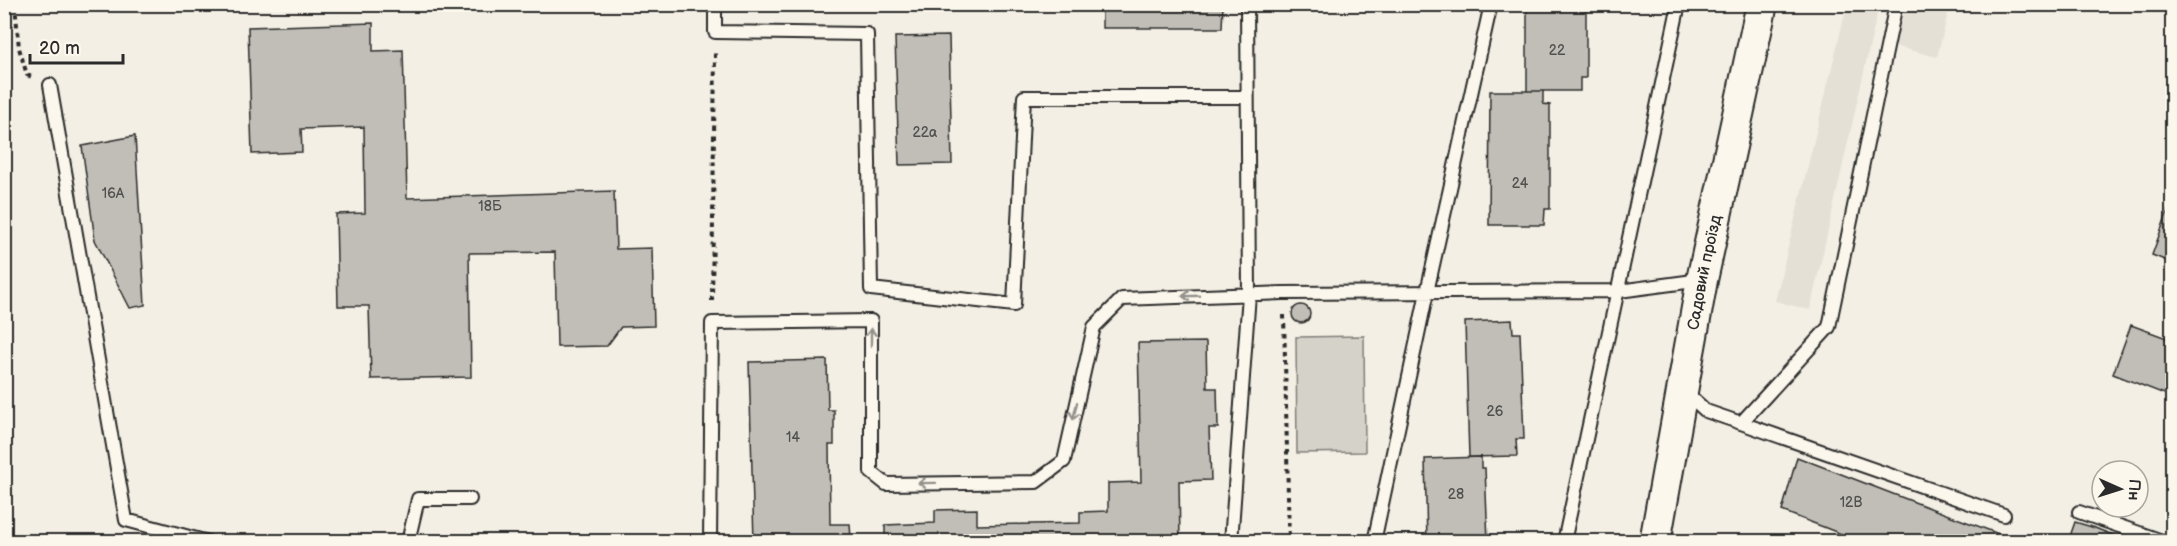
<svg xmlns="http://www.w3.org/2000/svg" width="2177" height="546" font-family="'Balsamiq Sans',sans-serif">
<rect width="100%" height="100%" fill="#f3efe4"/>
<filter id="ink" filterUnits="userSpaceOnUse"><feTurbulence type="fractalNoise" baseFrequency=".0167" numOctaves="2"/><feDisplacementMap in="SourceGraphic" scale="12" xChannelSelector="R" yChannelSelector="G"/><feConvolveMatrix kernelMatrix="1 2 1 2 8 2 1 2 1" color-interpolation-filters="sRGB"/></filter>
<g filter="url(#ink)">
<path fill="#e4e0d6" d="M1847,5H1879L1810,310L1775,301Z
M1905,5H1950L1937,57L1894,46Z"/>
<path fill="#d5d2c9" stroke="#807e7a" stroke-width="1.5" d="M1364,336L1365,452L1297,453L1296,337Z"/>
<path fill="#c0beb6" stroke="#2b2b2b" stroke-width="1.5" d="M1102,4H1223L1222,28H1102Z
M1527,4H1586V78H1580V91H1527Z
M373,23V51L403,50L407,198L614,191L616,249L652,248L654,326L621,327L607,346L557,347L555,252L469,253L471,377L371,379L369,306H338L336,214L365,213L364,127L301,129L302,152L252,154L248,27Z
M949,36L952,164L899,165L895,37Z
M1490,91H1543V104L1550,105V209H1545L1544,225H1489Z
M135,136L145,305L130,308L95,240L82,146Z
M2169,208L2172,209V263L2152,255Z
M1292 314a9 9 0 1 1 18 0a9 9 0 1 1-18 0Z
M1512,320L1513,333H1520L1524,439H1516L1517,456L1469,457L1465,322Z
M2131,325L2172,340V397L2113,374Z
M1206,342L1207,388H1217L1218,428H1209L1211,480L1179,481L1180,542H754L749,362L827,360L828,410H834V445H829L830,524H850L851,539L885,538V525L935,523V510L977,509V525L1080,523V512L1108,511V483L1141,482L1138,343Z
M1481,457V468H1485L1488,542H1427L1425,459Z
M1797,457L1893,494L2020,542H1862L1782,511Z
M2075,522L2095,528L2130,542H2068Z"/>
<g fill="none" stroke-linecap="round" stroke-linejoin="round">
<defs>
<path id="service" d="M715,4V32L867,34L871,289L1014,305L1024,97H1246
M50,85L126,520L208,542
M1683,390L1706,411L1741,423L1829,327L1896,4
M1741,423L2004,515
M2079,512L2165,542
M408,542L418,499H470
M710,542L712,323L871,321V472L886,484L1036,482L1064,461L1094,327L1122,299L1283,293L1619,291L1701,280
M1231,542L1249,294L1247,4
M1374,542L1427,292L1491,4
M1564,542L1679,4"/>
<g id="tertiary">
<path id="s1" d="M1655,542L1702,280L1762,4"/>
</g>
</defs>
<use href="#service" stroke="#2b2b2b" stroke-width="16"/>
<use href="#tertiary" stroke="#2b2b2b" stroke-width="34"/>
<path stroke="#2b2b2b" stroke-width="4" stroke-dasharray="4.5 4.5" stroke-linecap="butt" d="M15,4L19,48L27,75L32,77
M712,301L715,53
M1284,315L1289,542"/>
<use href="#service" stroke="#fbf7ec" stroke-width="12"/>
<use href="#tertiary" stroke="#fbf7ec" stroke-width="30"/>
</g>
<defs><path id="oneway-shaft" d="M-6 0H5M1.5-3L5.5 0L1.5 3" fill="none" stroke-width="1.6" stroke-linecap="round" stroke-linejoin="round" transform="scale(1.5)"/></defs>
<g stroke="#93918c">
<use href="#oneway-shaft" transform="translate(1191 296) rotate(178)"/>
<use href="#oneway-shaft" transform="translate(871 337) rotate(-90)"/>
<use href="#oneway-shaft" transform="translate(1075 411) rotate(103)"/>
<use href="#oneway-shaft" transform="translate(927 483) rotate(179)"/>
</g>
</g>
<g text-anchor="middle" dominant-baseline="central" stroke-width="4.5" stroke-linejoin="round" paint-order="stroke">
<g font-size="14" fill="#50504e">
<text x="1557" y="50">22</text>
<text x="925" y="132">22а</text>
<text x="1520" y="183">24</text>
<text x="113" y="193">16А</text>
<text x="490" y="206">18Б</text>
<text x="1495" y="411">26</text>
<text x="793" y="437">14</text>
<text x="1456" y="494">28</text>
<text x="1851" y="502">12В</text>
</g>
<g font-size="16" fill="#2b2b2b" stroke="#fbf7ec">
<text stroke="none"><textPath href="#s1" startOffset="274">Садовий проїзд</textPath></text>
</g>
</g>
<rect width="2177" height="546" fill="none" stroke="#fbf7ec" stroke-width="24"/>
<rect x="12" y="12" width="2153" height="522" fill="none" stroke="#2b2b2b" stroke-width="2" filter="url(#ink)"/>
<g transform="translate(2120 489) rotate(93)"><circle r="28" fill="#fbf7ec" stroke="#a8a59f" stroke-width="1.5"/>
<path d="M0-4.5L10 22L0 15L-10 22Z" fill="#2b2b2b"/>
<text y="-9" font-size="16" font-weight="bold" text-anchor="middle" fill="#2b2b2b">Пн</text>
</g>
<path d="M30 54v9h93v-9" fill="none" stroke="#2b2b2b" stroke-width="3"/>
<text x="39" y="54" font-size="18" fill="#2b2b2b" stroke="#fbf7ec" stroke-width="4.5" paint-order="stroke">20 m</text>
</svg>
